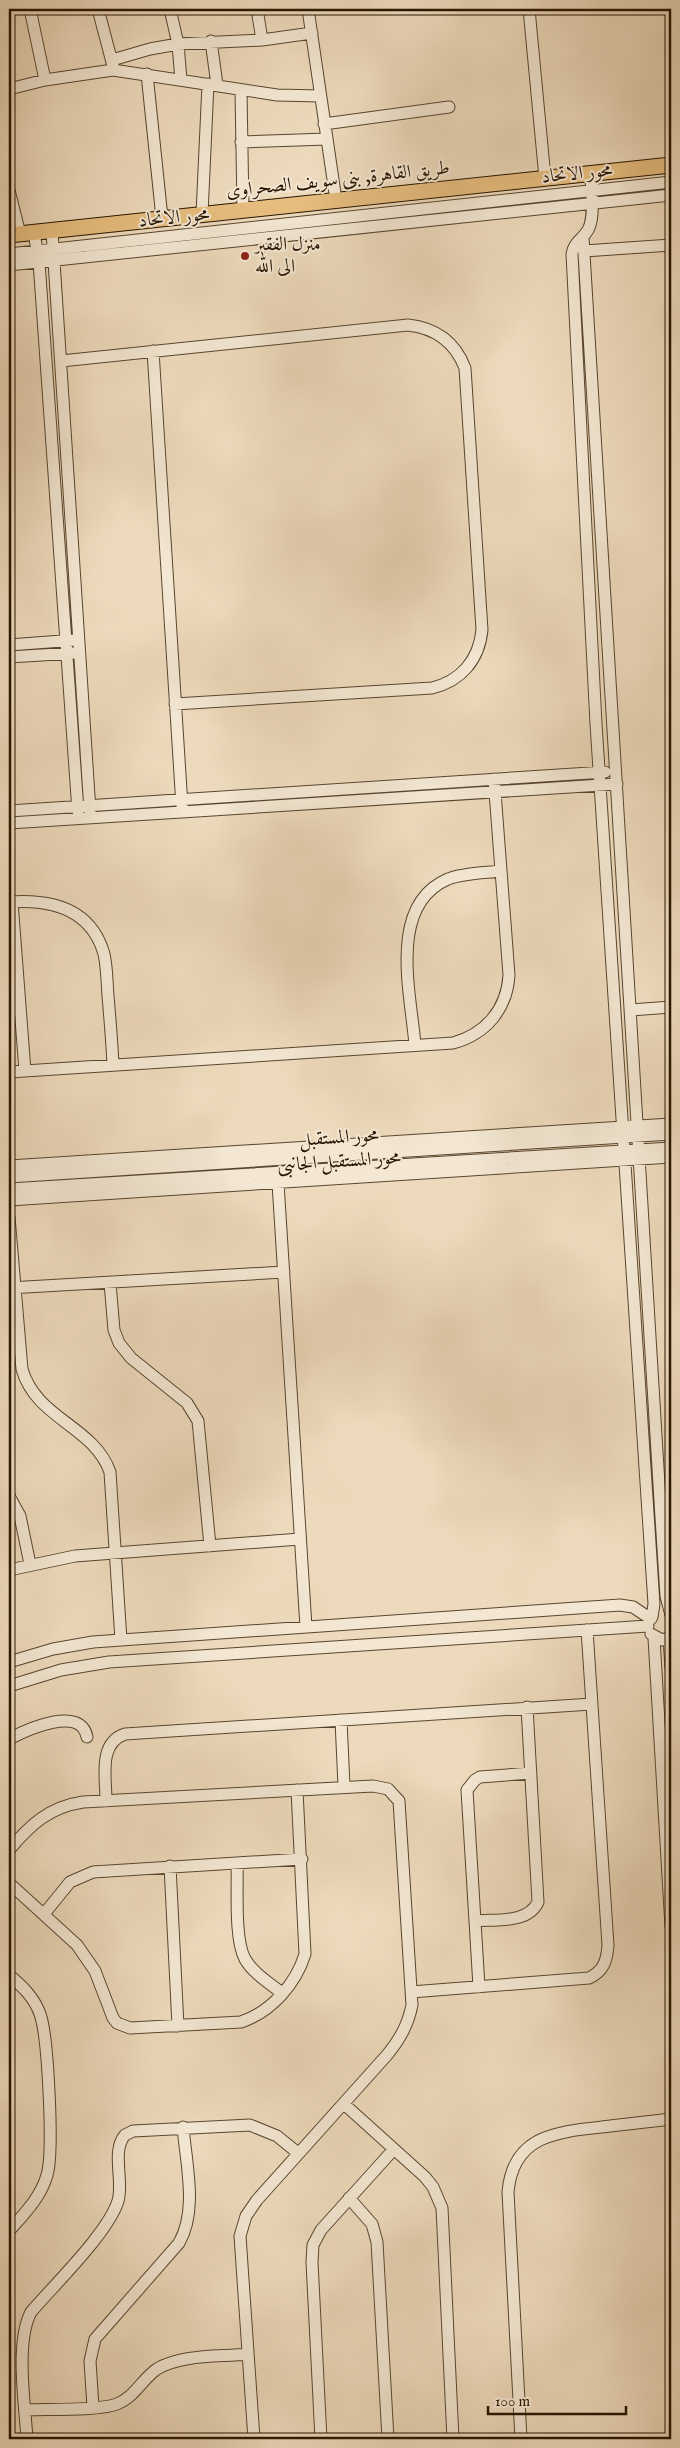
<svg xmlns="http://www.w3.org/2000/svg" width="680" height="2448" font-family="'IM FELL English',Amiri,serif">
<rect width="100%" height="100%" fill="#eddabc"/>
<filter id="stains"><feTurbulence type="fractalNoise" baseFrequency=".004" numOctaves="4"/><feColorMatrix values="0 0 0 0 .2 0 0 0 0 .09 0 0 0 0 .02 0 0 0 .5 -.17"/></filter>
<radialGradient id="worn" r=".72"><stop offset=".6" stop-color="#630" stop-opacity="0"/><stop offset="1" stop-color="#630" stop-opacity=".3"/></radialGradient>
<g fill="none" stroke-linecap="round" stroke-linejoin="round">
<defs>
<path id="minor" d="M30,9L45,80
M98,9L113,66
M170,9L178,44L181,80
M257,9L262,40
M308,9L336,200
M529,9L545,178
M211,41L217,85
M112,60L150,49L178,44L262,40L312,33
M147,74L162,218
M9,89L45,80L113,70L277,95L320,96
M241,90L243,210
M324,124L449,107
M241,142L327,139
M591,174C591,190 595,214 589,228C584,239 574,241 572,254L596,724L654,1604L652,1617
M9,190L20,234
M202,214L208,84
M52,231L90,811
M34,233L39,262L78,811
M583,237L660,1501L666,1596L671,1615
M584,251L671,245
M9,254L671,182
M9,265L671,195
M153,351L182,806
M61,361L408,325C436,328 455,342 465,368L482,630C479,660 461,681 432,688L175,704
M9,645L75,640
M9,657L74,653
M9,811L605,772
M9,823L617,784
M9,902C50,899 91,908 104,954C107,967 107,983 108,996C110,1019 112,1042 113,1065
M12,902L25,1071
M631,1010L671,1007
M415,1045C411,994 387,905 448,879C464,873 484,873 501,871
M9,1072L453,1043C486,1034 507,1009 509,975L494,779
M9,1166L671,1124
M9,1177L671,1134
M278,1183L306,1627
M9,1189L671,1148
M9,1200L671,1157
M9,1217L22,1369C36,1419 94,1426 110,1472L121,1640
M110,1283L114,1330L119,1343L131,1358L187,1403L198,1421L210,1546
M9,1288L284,1272
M9,1496L20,1516L30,1564
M9,1570L75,1556L300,1539
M651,1634L662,1640L671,1637
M654,1638L671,1927
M669,1638L671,1668
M9,1662L53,1649L93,1642L620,1605L633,1607L651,1619
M9,1686L61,1670L109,1662L648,1626
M341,1720L344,1786
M9,1739C28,1729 81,1705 87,1737
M106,1801C106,1777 98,1743 125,1734L592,1704
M9,1850C30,1825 49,1807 83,1802L373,1786L388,1789L399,1801L412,2005C408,2025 400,2039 387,2055L257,2200L246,2216L240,2236L254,2439
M237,1863C238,1887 234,1939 245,1959C253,1973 269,1983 282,1993
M170,1866L178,2026
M9,1883L77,1945L95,1971L113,2018L117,2023L130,2028L241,2022C271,2012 296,1984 305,1954L297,1790
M44,1914L70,1882L93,1872L302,1859
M475,1921C495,1919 528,1924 538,1902L527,1707
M9,1975C22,1986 34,1997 40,2014C48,2036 54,2152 47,2175C41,2197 24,2214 9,2231
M479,1987L467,1790L475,1780L480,1777L531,1773
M411,1992L589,1978C604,1971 607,1960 608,1945L587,1630
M344,2104L425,2177L433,2187L442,2208L453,2439
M349,2198L372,2224L377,2242L388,2439
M93,2407L90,2361L95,2339L179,2243C198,2210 186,2164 183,2127
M26,2410C48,2409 98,2411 117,2404C135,2397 142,2379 157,2369C182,2354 219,2357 247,2354
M27,2439C25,2405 15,2342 31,2312C54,2285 108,2233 118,2201C124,2181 111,2151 125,2135L133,2131L250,2125L277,2136L298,2153
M321,2439L312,2262L313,2245L321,2230L394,2149
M521,2439L508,2192C513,2136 555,2132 602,2127C625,2124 648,2122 671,2119"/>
<path id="major" d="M9,235L671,165"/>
</defs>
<use href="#minor" stroke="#59462f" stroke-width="13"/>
<use href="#major" stroke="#281500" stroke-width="17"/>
<use href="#minor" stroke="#f3e7d3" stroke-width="11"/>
<use href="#major" stroke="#e6bd7e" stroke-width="15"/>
</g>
<circle fill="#8f2418" stroke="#f3e7d3" stroke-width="2" cx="245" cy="256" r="5"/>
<g text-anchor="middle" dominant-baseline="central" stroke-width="4" stroke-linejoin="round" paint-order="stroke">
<g font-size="19" fill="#281500" stroke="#f3e7d3">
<text transform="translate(577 174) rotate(-6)">محور الاتحاد</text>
<text transform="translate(338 180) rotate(-6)">طريق القاهرة, بنى سويف الصحراوى</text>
<text transform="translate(174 218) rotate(-6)">محور الاتحاد</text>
<text transform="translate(339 1138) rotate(-4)">محور المستقبل</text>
<text transform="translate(339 1162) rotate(-4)">محور المستقبل الجانبى</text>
</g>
<g font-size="19" fill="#281500" stroke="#f3e7d3" text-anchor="start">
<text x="255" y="245">منزل الفقير<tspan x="255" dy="22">الى الله</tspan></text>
</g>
</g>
<rect width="680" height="2448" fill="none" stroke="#eddabc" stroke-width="30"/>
<rect x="10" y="10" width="660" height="2428" fill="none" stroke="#281500" stroke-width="2.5"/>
<rect x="15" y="15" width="650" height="2418" fill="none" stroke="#281500"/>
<path d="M488 2406v8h138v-8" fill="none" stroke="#281500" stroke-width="2.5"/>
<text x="495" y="2406" font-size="15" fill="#281500" stroke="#f3e7d3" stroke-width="4" paint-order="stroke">100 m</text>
<rect width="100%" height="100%" filter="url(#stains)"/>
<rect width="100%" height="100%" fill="url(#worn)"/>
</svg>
